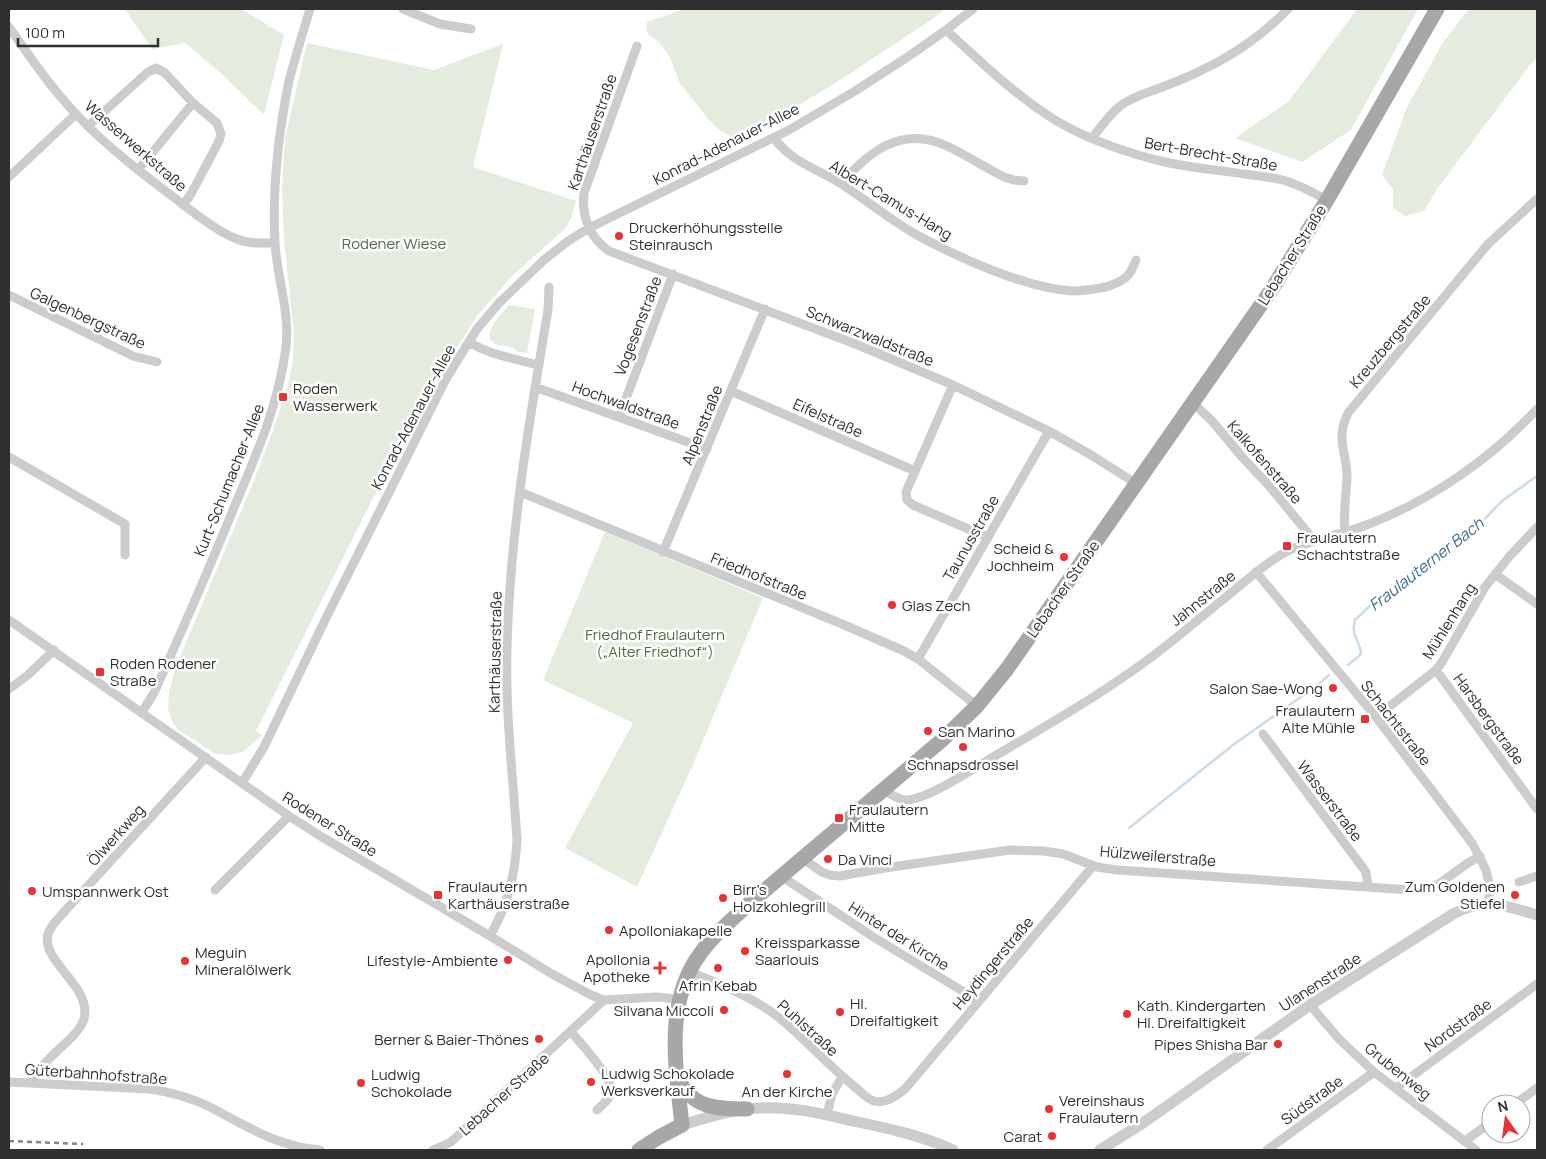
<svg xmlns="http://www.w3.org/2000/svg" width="1546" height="1159" font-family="Manrope,sans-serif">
<rect width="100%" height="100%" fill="#fff"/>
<path fill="#e4ecdd" d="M125,9H241L284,35L264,115L221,73L185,43L152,49Z
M684,9H945L931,20C879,54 828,90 774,119C761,125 751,134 737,139L719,130L709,120L679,82L671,59L660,43L649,35L646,30L647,22Z
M1357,9H1418L1351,130L1302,162L1235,138L1289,101Z
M1469,9H1537V58L1529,66L1437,189L1424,211L1405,216L1393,208V189L1382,175L1406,109L1442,44Z
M307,43L434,70L503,44L473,167L576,201L571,219L565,229L512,276L477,316L441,373L437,371L256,731L262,735L243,752L229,755L216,754L180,731L173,723L168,709L169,692L176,666L185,645L253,483L276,422L288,385L293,359L294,333L284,240L282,188L285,138Z
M509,305L535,309L527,353L515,351L514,348L501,345L498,346L490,340C487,327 501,315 509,305Z
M605,532L763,598L691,769L637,887L565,848L633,723L543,680Z"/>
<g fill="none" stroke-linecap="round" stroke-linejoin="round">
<path stroke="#c9dcec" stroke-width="2.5" d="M1348,665L1360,655L1361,652C1358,639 1351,634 1355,620L1389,588L1475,529L1502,501L1537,476
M1129,828L1233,745L1319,684L1329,675"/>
<path stroke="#ccc" stroke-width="9" d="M403,9L440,24L471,29
M9,27C30,57 51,88 76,114C107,147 144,175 180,202C195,214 220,233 237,239C249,244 262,243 275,243
M946,30C981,62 1015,95 1055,120C1086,139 1130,154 1165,162C1191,168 1218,170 1244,174C1259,176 1275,177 1289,182C1302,186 1315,194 1327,200
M637,46L584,193C581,216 590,238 609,251L858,345L953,385L1049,431L1091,455L1137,484
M88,126L148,72L156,68L165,73L193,103L217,123L221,134L219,141L191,194L183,205
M774,138C792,163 819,169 843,185C867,201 890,219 915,234C957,257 1025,288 1072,291C1083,291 1095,289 1106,287C1114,284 1124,281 1129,274C1132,270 1134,265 1136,260
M1092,138C1101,127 1109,115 1120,106C1133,96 1150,92 1165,86C1178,81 1191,76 1204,69C1234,55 1265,33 1288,9
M138,170L193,103
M9,177L76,114
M841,184C869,151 902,125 947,146C966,155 984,167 1004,177L1014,180L1024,181
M9,295L133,356L157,362
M469,342C489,355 516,359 539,365
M953,385L906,492L907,500L913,505L987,537
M535,387L707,449
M731,391L915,471
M1193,403L1212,421L1243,458L1270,487L1308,533L1313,542
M619,417L673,274
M9,457L125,524V555
M520,492L842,624L904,651L918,659L977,706
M1345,533C1343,514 1346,497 1347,478C1347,451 1335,440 1348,413L1488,244L1537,199
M663,552L765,309
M1256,572L1376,717L1472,843L1486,870L1489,883V903
M1495,574L1537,604
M9,620L289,816L322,837L490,936L552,974L591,995L604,1000L656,997L669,998L680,1001
M918,659L1049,431
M1436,670L1537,809
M9,689L28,675L54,650
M142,712L154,693L162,675C187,619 212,562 235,505C257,454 279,403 286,347C290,312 277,278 275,243C272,188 278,135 289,81C295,57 303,33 310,9
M1376,717L1436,670L1442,662L1485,587L1509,557L1537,527
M1263,734L1366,872L1368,887
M242,783L264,747L326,618L447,377L477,329L499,303L544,260L568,241L589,228L789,130L855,91L909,56L946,30L973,9
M884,790C890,794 897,799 905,800C926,800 970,771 988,760C1051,723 1115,687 1171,642C1193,624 1215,606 1237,588C1252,576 1267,562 1284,553C1311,539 1341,535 1369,524C1431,500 1492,458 1537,409
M802,858L822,872L830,875L840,876L885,868L1010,850L1044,851L1063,854L1097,867L1117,870L1411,890L1429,889L1436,886L1468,863L1480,856
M781,876L875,938L979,1001
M1519,882L1537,876
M215,890L289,816
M490,936C508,904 515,876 517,840C513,775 505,712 507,647C510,534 529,422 548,310L549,287
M690,972C720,984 757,999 782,1020C807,1041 829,1066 855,1087C861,1092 867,1099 874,1101C886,1104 896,1096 905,1089L1093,866
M1310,1005L1339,1039L1374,1072L1476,1150
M571,1032C580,1042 609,1075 611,1087C613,1096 604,1104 597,1110
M9,1082L150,1089C170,1092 188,1097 206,1105C243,1124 277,1147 320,1150
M29,1082C36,1074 42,1066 49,1059C59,1048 80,1033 84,1019C92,985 41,963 48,934C51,925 58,919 64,912L206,757
M1396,1088L1537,984
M1515,1104L1537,1088
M827,1115L832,1094L842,1077
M1465,1141L1491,1122
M433,1150L451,1142L604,1000
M1267,1150L1374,1072"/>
<path stroke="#ccc" stroke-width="11" d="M682,1125C708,1117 734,1109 760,1108C794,1106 826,1115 858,1122C891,1129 923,1136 953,1150
M1100,1150L1143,1123L1310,1005L1453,914C1485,897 1504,905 1537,915"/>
<path stroke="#a7a7a7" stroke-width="15" d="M678,1079C693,1109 718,1109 747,1109
M639,1150L659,1137L682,1125C676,1069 664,1003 700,954C714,934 734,918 751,902L942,740L977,706L1007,669L1272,289L1327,200L1437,9"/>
<path stroke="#848484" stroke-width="2.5" stroke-dasharray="5 4" stroke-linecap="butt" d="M9,1141L83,1144"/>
</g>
<g fill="#e73132" stroke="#fff" stroke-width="2">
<circle cx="619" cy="236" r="5"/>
<rect x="278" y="392" width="10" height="10" rx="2.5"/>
<rect x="1282" y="541" width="10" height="10" rx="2.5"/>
<circle cx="1064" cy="557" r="5"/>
<circle cx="892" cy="605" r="5"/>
<rect x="95" y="667" width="10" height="10" rx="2.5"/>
<circle cx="1333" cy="688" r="5"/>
<rect x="1360" y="714" width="10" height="10" rx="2.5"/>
<circle cx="928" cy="731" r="5"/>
<circle cx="963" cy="747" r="5"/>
<rect x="834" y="813" width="10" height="10" rx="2.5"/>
<circle cx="828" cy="859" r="5"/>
<circle cx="32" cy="891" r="5"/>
<rect x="433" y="890" width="10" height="10" rx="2.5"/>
<circle cx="1515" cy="895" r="5"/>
<circle cx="723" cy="898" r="5"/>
<circle cx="609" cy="930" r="5"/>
<circle cx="745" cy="951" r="5"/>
<circle cx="508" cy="960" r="5"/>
<circle cx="185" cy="961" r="5"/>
<path d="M657.5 960.5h5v5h5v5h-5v5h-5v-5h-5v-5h5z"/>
<circle cx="718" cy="968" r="5"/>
<circle cx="724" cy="1010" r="5"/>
<circle cx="840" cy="1012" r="5"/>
<circle cx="1127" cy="1014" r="5"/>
<circle cx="539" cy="1039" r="5"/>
<circle cx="1278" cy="1044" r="5"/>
<circle cx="787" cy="1074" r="5"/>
<circle cx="591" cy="1082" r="5"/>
<circle cx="361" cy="1083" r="5"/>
<circle cx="1049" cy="1109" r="5"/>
<circle cx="1052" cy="1136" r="5"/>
</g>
<g text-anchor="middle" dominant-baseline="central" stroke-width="5" stroke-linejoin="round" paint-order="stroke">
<g font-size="15" fill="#2f2f2f" stroke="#fff">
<text transform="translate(592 132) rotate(-71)">Karthäuserstraße</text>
<text transform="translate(726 144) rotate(-27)">Konrad-Adenauer-Allee</text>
<text transform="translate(136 146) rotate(41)">Wasserwerkstraße</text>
<text transform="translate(1211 154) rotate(10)">Bert-Brecht-Straße</text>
<text transform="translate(891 200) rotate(31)">Albert-Camus-Hang</text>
<text transform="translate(1292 255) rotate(-58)">Lebacher Straße</text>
<text transform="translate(88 318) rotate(25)">Galgenbergstraße</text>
<text transform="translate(638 326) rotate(-69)">Vogesenstraße</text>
<text transform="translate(870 336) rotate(22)">Schwarzwaldstraße</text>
<text transform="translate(1390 341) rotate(-50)">Kreuzbergstraße</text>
<text transform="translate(626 405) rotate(20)">Hochwaldstraße</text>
<text transform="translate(413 417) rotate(-62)">Konrad-Adenauer-Allee</text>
<text transform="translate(828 418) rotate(24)">Eifelstraße</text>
<text transform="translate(702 425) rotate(-68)">Alpenstraße</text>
<text transform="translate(1265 462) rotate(49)">Kalkofenstraße</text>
<text transform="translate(229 480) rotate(-68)">Kurt-Schumacher-Allee</text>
<text transform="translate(971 538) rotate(-60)">Taunusstraße</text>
<text transform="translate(759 576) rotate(22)">Friedhofstraße</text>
<text transform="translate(1063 589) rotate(-55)">Lebacher Straße</text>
<text transform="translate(1203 598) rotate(-39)">Jahnstraße</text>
<text transform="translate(1449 621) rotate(-58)">Mühlenhang</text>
<text transform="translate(495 652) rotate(-89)">Karthäuserstraße</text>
<text transform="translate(1489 719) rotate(54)">Harsbergstraße</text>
<text transform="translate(1396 723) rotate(52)">Schachtstraße</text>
<text transform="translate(1330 801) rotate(53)">Wasserstraße</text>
<text transform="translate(330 824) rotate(32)">Rodener Straße</text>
<text transform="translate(116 835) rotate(-48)">Ölwerkweg</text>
<text transform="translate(1158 856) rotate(5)">Hülzweilerstraße</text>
<text transform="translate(899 936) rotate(32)">Hinter der Kirche</text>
<text transform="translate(993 963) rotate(-50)">Heydingerstraße</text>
<text transform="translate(1320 982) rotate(-33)">Ulanenstraße</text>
<text transform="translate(1458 1025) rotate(-36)">Nordstraße</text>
<text transform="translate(808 1028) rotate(42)">Puhlstraße</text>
<text transform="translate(1398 1071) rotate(39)">Grubenweg</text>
<text transform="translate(96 1074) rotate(4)">Güterbahnhofstraße</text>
<text transform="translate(504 1094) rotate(-42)">Lebacher Straße</text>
<text transform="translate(1312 1100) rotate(-36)">Südstraße</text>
</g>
<g font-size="15" fill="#2f2f2f" stroke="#fff" text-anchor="start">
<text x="629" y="227">Druckerhöhungsstelle<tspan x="629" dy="17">Steinrausch</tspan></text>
<text x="293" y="388">Roden<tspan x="293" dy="17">Wasserwerk</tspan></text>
<text x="1297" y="537">Fraulautern<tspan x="1297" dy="17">Schachtstraße</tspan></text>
<text x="1054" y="548" text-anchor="end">Scheid &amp;<tspan x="1054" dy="17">Jochheim</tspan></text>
<text x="902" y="605">Glas Zech</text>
<text x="110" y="663">Roden Rodener<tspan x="110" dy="17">Straße</tspan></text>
<text x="1323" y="688" text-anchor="end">Salon Sae-Wong</text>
<text x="1355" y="710" text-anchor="end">Fraulautern<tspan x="1355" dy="17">Alte Mühle</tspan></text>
<text x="938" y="731">San Marino</text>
<text x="963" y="764" text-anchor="middle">Schnapsdrossel</text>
<text x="849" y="809">Fraulautern<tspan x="849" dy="17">Mitte</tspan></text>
<text x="838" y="859">Da Vinci</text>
<text x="448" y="886">Fraulautern<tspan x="448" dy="17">Karthäuserstraße</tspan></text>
<text x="1505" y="886" text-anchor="end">Zum Goldenen<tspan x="1505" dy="17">Stiefel</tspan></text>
<text x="733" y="889">Birr’s<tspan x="733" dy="17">Holzkohlegrill</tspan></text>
<text x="42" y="891">Umspannwerk Ost</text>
<text x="619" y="930">Apolloniakapelle</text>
<text x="755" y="942">Kreissparkasse<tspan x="755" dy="17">Saarlouis</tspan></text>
<text x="195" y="952">Meguin<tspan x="195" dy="17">Mineralölwerk</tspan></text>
<text x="650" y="959" text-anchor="end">Apollonia<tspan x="650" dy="17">Apotheke</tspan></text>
<text x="498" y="960" text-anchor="end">Lifestyle-Ambiente</text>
<text x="718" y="985" text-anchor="middle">Afrin Kebab</text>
<text x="850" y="1003">Hl.<tspan x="850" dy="17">Dreifaltigkeit</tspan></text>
<text x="1137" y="1005">Kath. Kindergarten<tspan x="1137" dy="17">Hl. Dreifaltigkeit</tspan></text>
<text x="714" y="1010" text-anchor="end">Silvana Miccoli</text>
<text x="529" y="1039" text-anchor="end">Berner &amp; Baier-Thönes</text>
<text x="1268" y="1044" text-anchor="end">Pipes Shisha Bar</text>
<text x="601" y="1073">Ludwig Schokolade<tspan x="601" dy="17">Werksverkauf</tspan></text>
<text x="371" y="1074">Ludwig<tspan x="371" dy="17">Schokolade</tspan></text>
<text x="787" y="1091" text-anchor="middle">An der Kirche</text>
<text x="1059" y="1100">Vereinshaus<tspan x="1059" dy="17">Fraulautern</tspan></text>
<text x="1042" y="1136" text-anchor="end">Carat</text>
</g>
<g font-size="15" fill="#4f6b3c" stroke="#fff">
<text x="394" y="243">Rodener Wiese</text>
<text x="655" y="634">Friedhof Fraulautern<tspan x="655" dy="17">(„Alter Friedhof“)</tspan></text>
</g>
<g font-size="16" font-style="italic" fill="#3c6b92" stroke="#fff">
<text transform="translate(1426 564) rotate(-38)">Fraulauterner Bach</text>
</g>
</g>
<rect width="1546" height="1159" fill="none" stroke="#2f2f2f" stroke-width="20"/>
<g transform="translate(1506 1119) rotate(346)"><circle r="24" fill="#ffffff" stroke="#acacac"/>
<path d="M0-4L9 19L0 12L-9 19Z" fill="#e73132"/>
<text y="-8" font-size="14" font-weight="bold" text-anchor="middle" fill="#2f2f2f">N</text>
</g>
<path d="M18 38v8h140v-8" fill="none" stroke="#2f2f2f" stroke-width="2.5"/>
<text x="25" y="38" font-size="15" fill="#2f2f2f" stroke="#ffffff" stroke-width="4" paint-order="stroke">100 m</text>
</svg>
